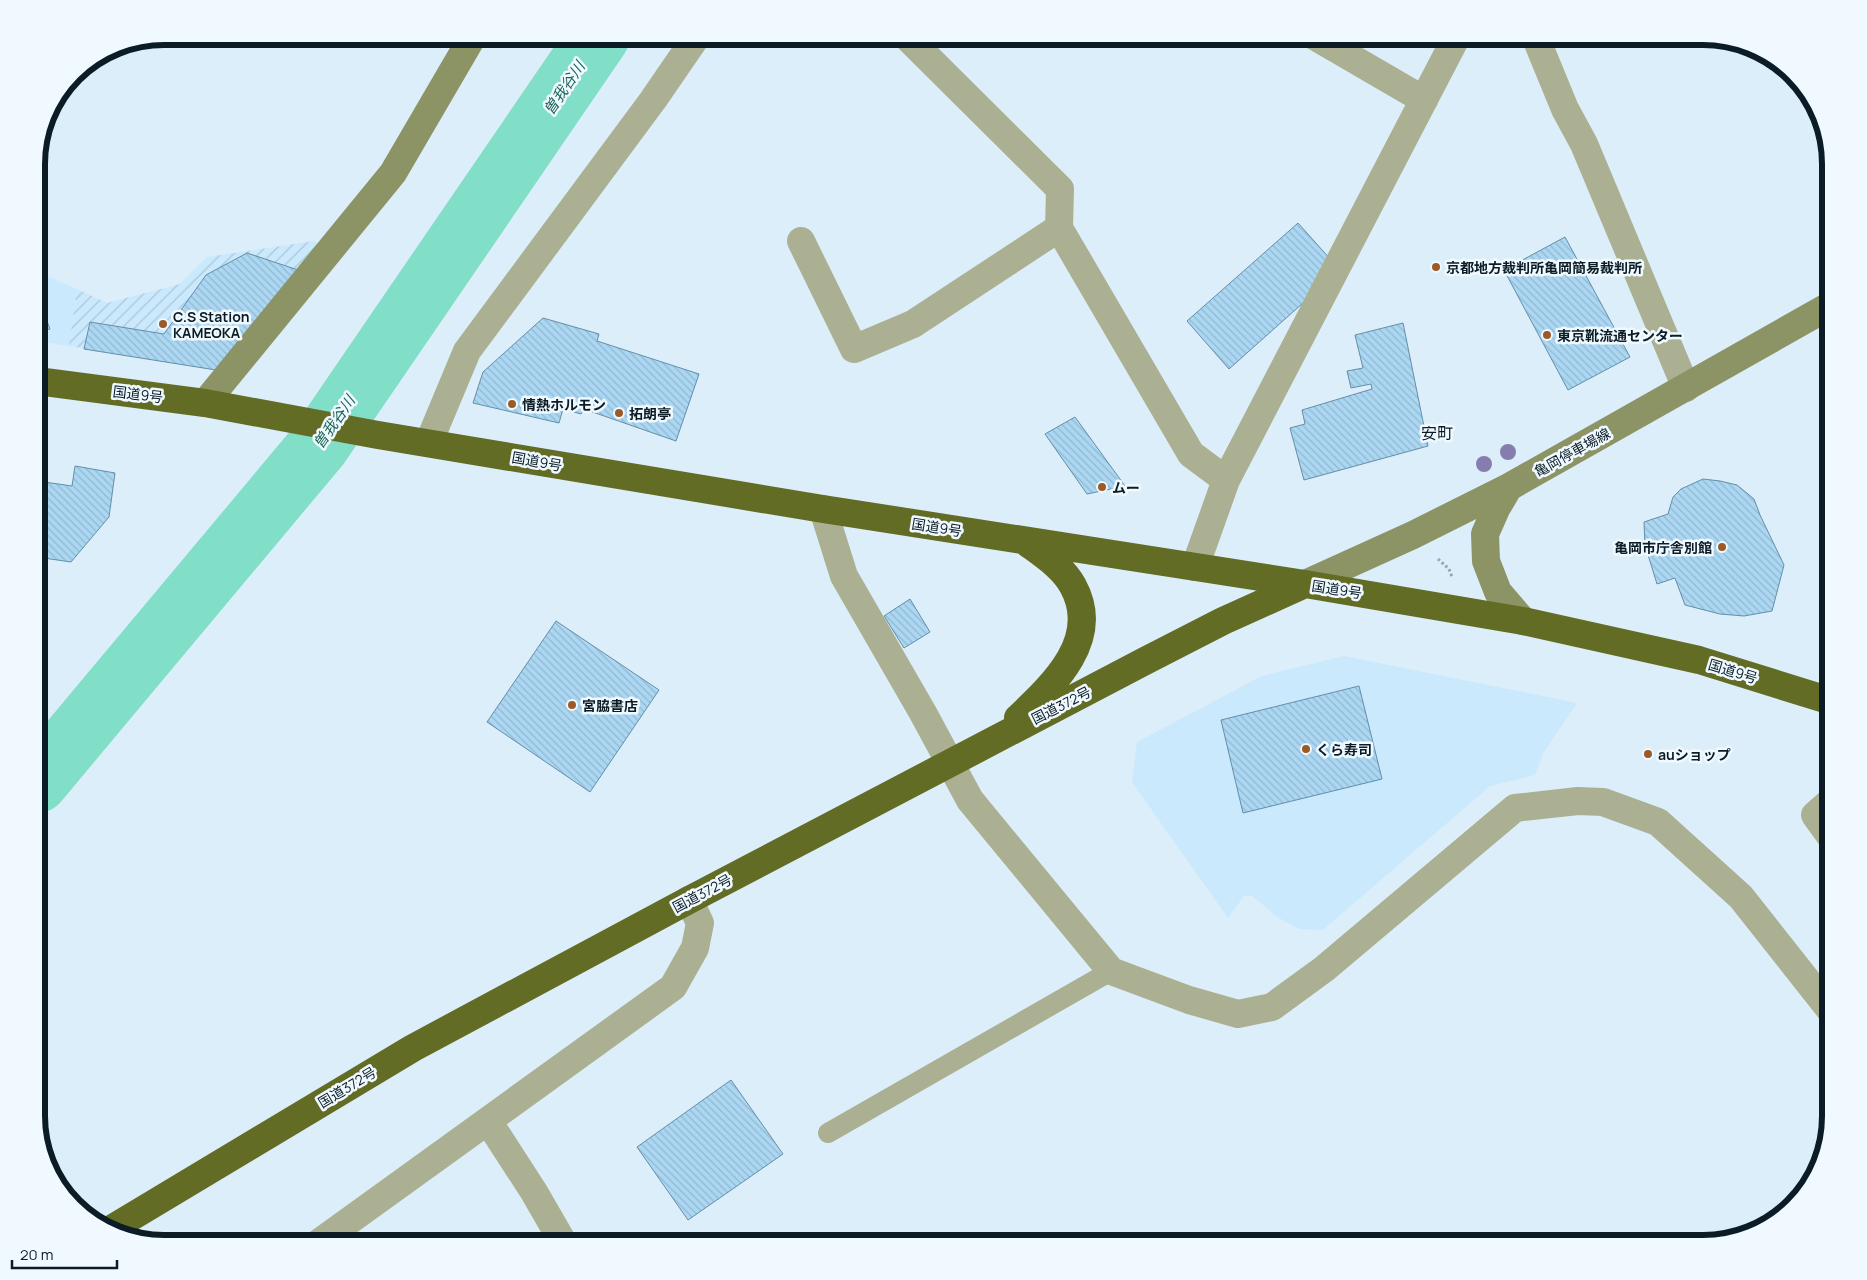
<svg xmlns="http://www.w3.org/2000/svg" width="1867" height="1280" font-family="Manrope,'Noto Sans JP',sans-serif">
<defs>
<pattern id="industrial-furrows" width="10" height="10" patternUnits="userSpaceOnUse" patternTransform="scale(1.25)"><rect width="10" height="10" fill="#cae9fd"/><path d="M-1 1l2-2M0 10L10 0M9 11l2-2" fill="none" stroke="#acc7d9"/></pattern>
<pattern id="building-back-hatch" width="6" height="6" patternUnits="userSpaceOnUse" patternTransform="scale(1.25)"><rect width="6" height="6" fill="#abd7f3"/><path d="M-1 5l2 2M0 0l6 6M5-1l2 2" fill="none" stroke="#92b8d0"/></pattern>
</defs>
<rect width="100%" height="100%" fill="#dceef9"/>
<path fill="#cae9fd" d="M37,272L77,289L69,346L37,341Z
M1344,656L1577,703L1544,752L1535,775L1490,786L1323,930L1299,929L1279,918L1252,896H1244L1228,918L1132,782L1137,742L1262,676Z"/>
<path fill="url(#industrial-furrows)" d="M314,241L323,246L216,370L69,346L77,289L107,303L180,284L207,257Z"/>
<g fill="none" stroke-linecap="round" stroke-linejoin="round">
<path stroke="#81dec7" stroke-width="62" d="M37,782L319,445L599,36"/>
</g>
<path fill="url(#building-back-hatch)" stroke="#648ea8" d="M1298,223L1340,270L1229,369L1187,321Z
M1565,237L1630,357L1568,390L1504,270Z
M247,253L298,270L216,370L84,349L90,322L164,334L206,275Z
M37,295L50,329L37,332Z
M543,318L599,334L597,341L699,374L676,441L584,409L581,414L563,409L559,423L473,403L483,372Z
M1403,323L1428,446L1304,480L1290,428L1305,424L1302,410L1372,389L1371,384L1351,388L1347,371L1363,368L1355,335Z
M1075,417L1125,486L1087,494L1045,434Z
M75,466L115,473L109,517L71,562L37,557V481L72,486Z
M1703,479L1720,481L1737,485L1754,499L1760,515L1784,565L1772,611L1744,616L1720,614L1685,605L1675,578L1657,584L1645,545L1644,522L1668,514L1673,497L1681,489Z
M910,599L930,632L904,648L884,616Z
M556,621L659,690L590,792L487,722Z
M1359,686L1382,779L1243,813L1221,720Z
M731,1080L783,1154L688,1220L637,1147Z"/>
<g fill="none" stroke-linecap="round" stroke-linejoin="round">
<path stroke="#94a6b1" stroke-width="3" stroke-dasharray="2.5 2.5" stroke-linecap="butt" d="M1438,559L1449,569L1452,577"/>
<path stroke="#aab091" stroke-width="20" d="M828,1133L1111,971"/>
<path stroke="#aab091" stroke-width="28" d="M906,36L1060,189L1059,228L1191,454L1226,480
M1314,36L1424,100
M1535,36L1565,109L1584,144L1686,388
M801,241L854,349L913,324L1059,228
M429,442L467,351L653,100L697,36
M823,509L844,576L923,713L970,800L1111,971L1189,1000L1238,1014L1272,1007L1324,969L1515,808L1578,801L1603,802L1658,822L1741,897L1831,1011
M1195,567L1226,480L1457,36
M1831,801L1815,815L1831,837
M488,1121L534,1192L564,1244
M317,1244L673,987L695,948L700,923L689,900"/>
<path stroke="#8c9365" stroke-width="28" d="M205,403L393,173L473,36
M1509,487L1496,509L1485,534L1486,561L1498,592L1523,621
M1305,584L1413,535L1509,487L1831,305"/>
<path stroke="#636c24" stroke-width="28" d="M37,381L205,403L378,435L823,509L1305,584L1523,621L1699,660L1831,701
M1018,718C1054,684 1102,639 1073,586C1063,567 1042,554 1026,542
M113,1228L413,1048L689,900L1145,661L1223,621L1305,584"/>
</g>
<g fill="#857dad">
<circle cx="1508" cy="452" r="8"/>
<circle cx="1484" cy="464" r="8"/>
</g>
<g fill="#9b5a26" stroke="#f0f9ff" stroke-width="2">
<circle cx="1436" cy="267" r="5"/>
<circle cx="163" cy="324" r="5"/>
<circle cx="1547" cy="335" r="5"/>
<circle cx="512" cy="404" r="5"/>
<circle cx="619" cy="413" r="5"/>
<circle cx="1102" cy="487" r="5"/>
<circle cx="1722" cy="547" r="5"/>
<circle cx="572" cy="705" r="5"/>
<circle cx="1306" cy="749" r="5"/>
<circle cx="1648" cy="754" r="5"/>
</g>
<g text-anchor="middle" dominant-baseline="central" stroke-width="5" stroke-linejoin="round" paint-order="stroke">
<g font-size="14" font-weight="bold" fill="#0b1c26" stroke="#f0f9ff" text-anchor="start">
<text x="1446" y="267">京都地方裁判所亀岡簡易裁判所</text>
<text x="173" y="316">C.S Station<tspan x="173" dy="16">KAMEOKA</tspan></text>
<text x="1557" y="335">東京靴流通センター</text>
<text x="522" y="404">情熱ホルモン</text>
<text x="629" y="413">拓朗亭</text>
<text x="1112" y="487">ムー</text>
<text x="1712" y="547" text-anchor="end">亀岡市庁舎別館</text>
<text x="582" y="705">宮脇書店</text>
<text x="1316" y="749">くら寿司</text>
<text x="1658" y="754">auショップ</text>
</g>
<g font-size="14" fill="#0b1c26" stroke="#f0f9ff">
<text transform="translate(138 394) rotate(7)">国道9号</text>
<text transform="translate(1572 452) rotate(-29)">亀岡停車場線</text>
<text transform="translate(537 461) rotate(10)">国道9号</text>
<text transform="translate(937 527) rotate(9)">国道9号</text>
<text transform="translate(1337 589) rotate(9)">国道9号</text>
<text transform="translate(1733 671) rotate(17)">国道9号</text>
<text transform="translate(1061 705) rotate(-27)">国道372号</text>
<text transform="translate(702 893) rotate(-28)">国道372号</text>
<text transform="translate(347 1087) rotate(-31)">国道372号</text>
</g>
<g font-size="15" font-style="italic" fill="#1c6656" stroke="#f0f9ff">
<text transform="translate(564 88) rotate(-56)">曽我谷川</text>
<text transform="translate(334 422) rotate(-55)">曽我谷川</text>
</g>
<g font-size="16" fill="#0b1c26" stroke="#f0f9ff">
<text x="1437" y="433">安町</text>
</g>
</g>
<path d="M0 0H1867V1280H0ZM164 45H1703A119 119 0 0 1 1822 164V1116A119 119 0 0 1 1703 1235H164A119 119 0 0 1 45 1116V164A119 119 0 0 1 164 45Z" fill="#f0f9ff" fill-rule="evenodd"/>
<path fill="none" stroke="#0b1c26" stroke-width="6" d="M164 45H1703A119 119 0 0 1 1822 164V1116A119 119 0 0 1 1703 1235H164A119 119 0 0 1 45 1116V164A119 119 0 0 1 164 45Z"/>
<path d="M12 1260v8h105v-8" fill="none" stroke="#0b1c26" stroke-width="2.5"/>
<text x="20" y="1260" font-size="15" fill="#0b1c26" stroke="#f0f9ff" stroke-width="4" paint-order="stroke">20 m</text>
</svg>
